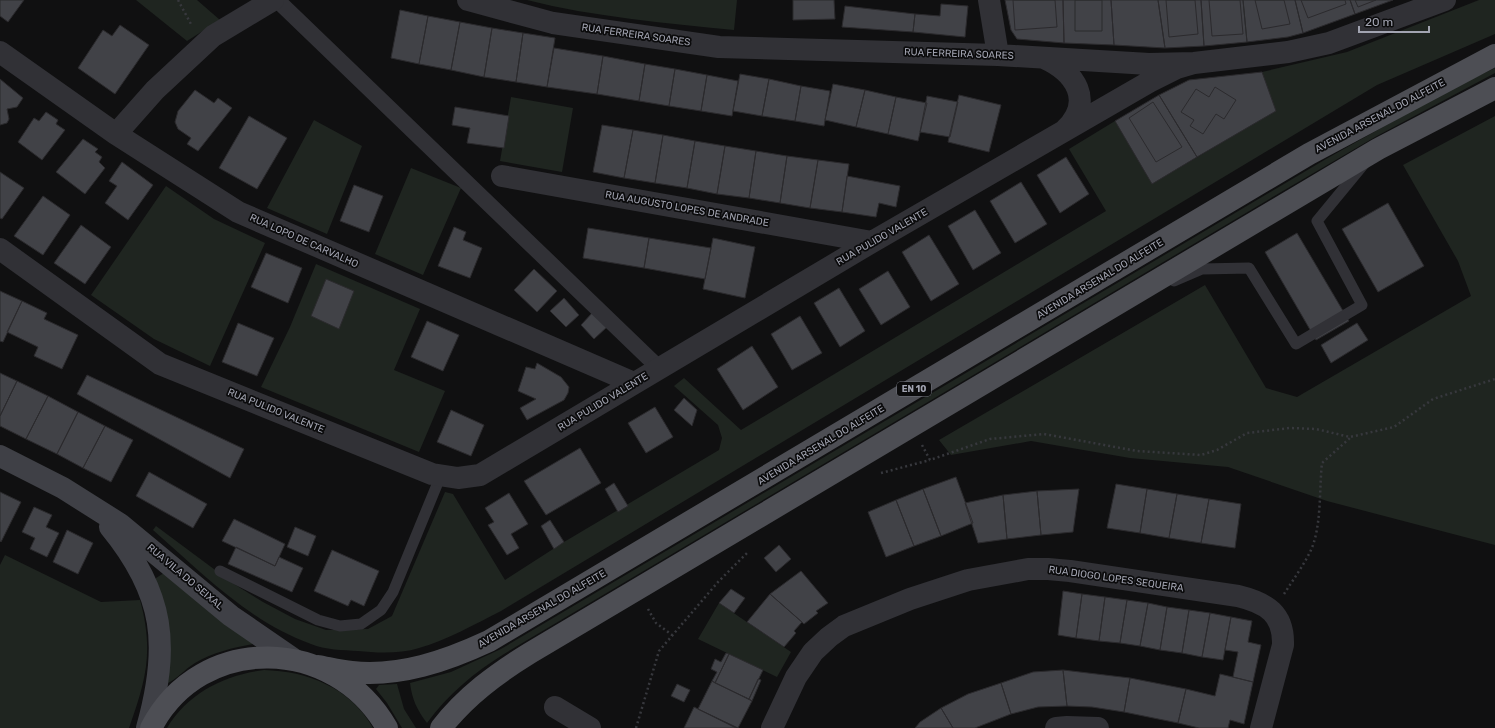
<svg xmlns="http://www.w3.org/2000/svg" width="1495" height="728" font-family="Rubik,sans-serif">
<rect width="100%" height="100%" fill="#101011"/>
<path fill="#1f2520" d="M136,0H197L220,20L187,41Z
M527,0H737L734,30C665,23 594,17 527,0Z
M1479,0H1495V34L1377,85L501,611C475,624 447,640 419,648C400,654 377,653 358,651C343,650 325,650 311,644C249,622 201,572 153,530L156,526L234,584L263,602L295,619L326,630L368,629L392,616L445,492L453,494L505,580L564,542L719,450L722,438L718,425L674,386L684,378L741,430L1106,211L1069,149L1115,121L1152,184L1275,111L1262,72L1347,52Z
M1495,68V73L1375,137L1276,195L504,654C475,672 448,694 427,723C417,710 412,699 410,683L451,672L501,649L1326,159L1449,90Z
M511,97L573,108L562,172L500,161Z
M1495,116V545L1327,501L1228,467L1130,458L1031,441L951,455L939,440L1205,285L1266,388L1297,397L1471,296L1458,261L1403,165Z
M314,120L362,146L327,234L267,208Z
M411,168L461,188L423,275L375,254Z
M166,186L214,219L265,243L210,366L154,339L91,295Z
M316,264L420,309L394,370L445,391L419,452L261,387L290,327Z
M5,555L101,602L140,600C154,651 146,680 129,728H0V565Z
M164,573L253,644C233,648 213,652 195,663C185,669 177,679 168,683L155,584L156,578Z
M719,603L791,652L777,677L698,639Z
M264,670C307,671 351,688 373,728H167C188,693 224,675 264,670Z
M397,684L404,709L416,728H402L387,703L376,689L379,685Z"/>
<path fill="#414247" stroke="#2b2a2d" d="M0,0H24L8,22L0,16Z
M793,0H834L835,19L793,20Z
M1005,0H1063L1064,43L1017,39L1011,30Z
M1013,0H1055L1057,27L1015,30Z
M1063,0H1111L1114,45L1064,43Z
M1075,0H1102V31H1075Z
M1111,0H1158L1165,48L1114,45Z
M1158,0H1201L1204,46L1165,48Z
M1166,0H1195L1198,34L1169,37Z
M1201,0H1243L1247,42L1204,46Z
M1209,0H1240L1243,34L1212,36Z
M1243,0H1295L1303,33L1288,37L1247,42Z
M1255,0H1284L1290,24L1262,29Z
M1295,0H1350L1355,14L1303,33Z
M1301,0H1345L1346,4L1308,18Z
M1350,0H1393L1355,14Z
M1355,0H1376L1358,7Z
M941,4L968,6L965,37L913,32L915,14L940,16Z
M845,6L915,14L913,32L842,27Z
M400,10L428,16L419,64L391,58Z
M428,16L460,22L451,70L419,64Z
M460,22L492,28L484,77L451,70Z
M120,25L149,45L115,94L78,68L103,30L112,36Z
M492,28L523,33L516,82L484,77Z
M523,33L555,38L547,87L516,82Z
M554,48L603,56L597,94L547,87Z
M603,56L645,64L639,101L597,94Z
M645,64L675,69L669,106L639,101Z
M675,69L707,75L701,111L669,106Z
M1262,72L1276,111L1197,157L1159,95L1189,80Z
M740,74L769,79L762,116L733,111Z
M707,75L738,81L732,116L701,111Z
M0,79L23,98L17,107L7,109L9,119L7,123L0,125Z
M769,79L801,86L795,121L762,116Z
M833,84L865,90L856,127L825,120Z
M801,86L830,91L824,126L795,121Z
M1215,87L1236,100L1224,119L1216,114L1203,134L1190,126L1194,120L1181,112L1196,89L1209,97Z
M195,90L214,103L218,98L232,108L198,151L187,144L191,138L178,129L175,122L178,111Z
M865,90L896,97L888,134L856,127Z
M959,95L1001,105L989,152L948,142Z
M1159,95L1197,157L1152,184L1115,121Z
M927,96L958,102L950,137L920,132Z
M896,97L927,103L918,141L888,134Z
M1153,102L1182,147L1156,162L1129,118Z
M455,107L509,116L504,148L467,143L470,128L452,125Z
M46,112L58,120L56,124L65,130L42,160L18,142L34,118L39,121Z
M249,116L287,138L257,189L219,168Z
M602,125L633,130L624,178L593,172Z
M633,130L663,135L655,183L624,178Z
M663,135L695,141L687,188L655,183Z
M83,139L98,149L95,152L102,157L99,162L105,168L85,194L56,172Z
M695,141L725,146L717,194L687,188Z
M725,146L756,151L749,198L717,194Z
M756,151L787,156L780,203L749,198Z
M787,156L818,160L810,208L780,203Z
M1066,157L1089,194L1060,213L1037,175Z
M818,160L849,164L842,212L810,208Z
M122,162L153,185L128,220L105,203L117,186L109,181Z
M0,172L24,188L2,219L0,218Z
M847,176L900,186L896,207L879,203L876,217L842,212Z
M1021,182L1047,224L1015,243L990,201Z
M354,185L383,196L369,232L340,221Z
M43,196L70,215L43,255L14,236Z
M1388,203L1424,266L1378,292L1342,229Z
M975,210L1001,253L973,270L948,226Z
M81,225L111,247L85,284L54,263Z
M454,227L466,232L463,240L482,248L470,278L438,266Z
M588,228L649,238L644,268L583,258Z
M1297,233L1349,321L1316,340L1265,252Z
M929,235L959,284L931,301L902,252Z
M649,238L711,248L705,279L644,268Z
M713,238L755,247L745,298L703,289Z
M266,253L302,268L288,303L251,287Z
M534,269L557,291L537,312L514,290Z
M888,271L910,307L881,325L859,289Z
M326,279L354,291L339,329L311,316Z
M839,288L865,331L840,347L814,303Z
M0,291L22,301L3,342L0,341Z
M564,298L579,315L566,327L550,311Z
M22,301L47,313L44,319L78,335L62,369L34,356L38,347L7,332Z
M593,312L607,327L594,339L581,325Z
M800,316L822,353L792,370L771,334Z
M427,321L459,335L443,371L411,357Z
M238,323L274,338L257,376L222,362Z
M1357,323L1368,340L1331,363L1321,345Z
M752,346L778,387L743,410L717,369Z
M537,363L561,377L569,387L568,393L564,400L527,420L520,408L536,399L518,391L526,367L535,369Z
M0,373L17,381L0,416Z
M87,375L244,449L230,478L77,394Z
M17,381L48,396L26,439L0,426V416Z
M48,396L78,412L57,454L26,439Z
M684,398L697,410L692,426L674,410Z
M655,407L673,437L646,453L628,423Z
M451,410L484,425L471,456L437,442Z
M78,412L105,426L83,468L57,454Z
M105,426L133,440L111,482L83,468Z
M580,448L601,483L546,515L524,481Z
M149,472L207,504L193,528L136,496Z
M956,477L973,523L941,536L923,489Z
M614,483L628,506L618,512L605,489Z
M1116,484L1147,489L1140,533L1107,528Z
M923,489L941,536L914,546L896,500Z
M1079,489L1073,532L1041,535L1037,491Z
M1147,489L1177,494L1169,538L1140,533Z
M1037,491L1041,535L1007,539L1003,495Z
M0,492L21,502L1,542L0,541Z
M509,493L528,524L511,534L519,548L507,555L488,525L494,522L485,508Z
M1177,494L1209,499L1201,543L1169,538Z
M1003,495L1007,539L978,543L965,503Z
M1209,499L1241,504L1235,548L1201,543Z
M896,500L914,546L886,557L868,512Z
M34,507L52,515L46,527L59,533L47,557L30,549L35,538L22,532Z
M234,519L285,544L275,566L222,541Z
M550,520L564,542L554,549L541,526Z
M295,527L316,536L308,556L287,547Z
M67,530L93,543L78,574L53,562Z
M779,545L791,559L776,572L764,558Z
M236,547L275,566L279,557L303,568L292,592L228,564Z
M332,550L379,571L364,606L351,600L348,606L314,591Z
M801,571L828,603L816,611L818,613L804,624L770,594Z
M731,589L745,598L734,613L719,603Z
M1063,591L1082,594L1076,638L1058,635Z
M770,594L802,622L794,631L796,633L784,647L747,622Z
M1082,594L1105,597L1099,641L1076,638Z
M1105,597L1127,600L1120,643L1099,641Z
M1127,600L1148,603L1140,646L1120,643Z
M1148,603L1167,607L1160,650L1140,646Z
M1167,607L1189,610L1182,653L1160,650Z
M1189,610L1210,613L1202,657L1182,653Z
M1210,613L1231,617L1223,660L1202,657Z
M1231,617L1252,621L1248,642L1261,645L1253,682L1233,677L1238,652L1225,650Z
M726,653L729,654L715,683L712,681L717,672L711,669L715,659L721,662Z
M729,654L763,670L749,699L715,683Z
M1063,670L1067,706L1038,707L1011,714L1001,683L1033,672Z
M1063,670L1130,678L1124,712L1092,707L1067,706Z
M1220,674L1253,682L1244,724L1230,720L1228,728H1199L1178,723L1186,689L1215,696Z
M1130,678L1186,689L1178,723L1124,712Z
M758,679L761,680L752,701L749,699Z
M712,681L752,701L738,728L698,709Z
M1001,683L1011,714L975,728H953L941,708L968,694Z
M677,684L690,690L684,702L671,696Z
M694,707L736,728H684Z
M941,708L953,728H915L920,722Z"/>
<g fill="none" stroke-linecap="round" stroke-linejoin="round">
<path stroke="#37383d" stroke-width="2.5" stroke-dasharray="2 3" stroke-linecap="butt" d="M178,0L192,26
M922,445L930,460L990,439L1044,434L1137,451L1201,455L1217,450L1247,433L1290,428L1316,429L1350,437L1394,427L1433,399L1495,379
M881,473L930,460
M1284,594C1293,580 1303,566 1310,552C1322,528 1319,489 1322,463L1350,438
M648,609L656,623L672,635
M636,728L659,651L718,582L749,551"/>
<path stroke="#313136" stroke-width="11" d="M1174,281L1202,269L1249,268L1296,344L1362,305L1317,221L1364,164
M220,571L318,620L340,626L361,624L381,610L393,592L441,475"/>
<path stroke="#313136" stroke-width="16" d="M277,0L659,368"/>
<path stroke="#313136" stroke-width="22" d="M468,0L553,23L719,47L998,55L1149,64L1194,63L1288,52L1329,43L1445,0
M989,0L998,55
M0,52L116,134L238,212L634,383
M1044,58C1075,72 1095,101 1065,130
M116,134L155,90L213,36L273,0
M502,176L872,242
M0,249L160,364L432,474L458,478L480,475L872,242L1149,82L1177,68L1194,63
M555,707L590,728
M772,728L796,677L813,652L829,637L844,626L910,599L968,580L1028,569H1048L1070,571L1238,596C1267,603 1284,614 1283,645L1261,728
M1056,728L1067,727L1098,728"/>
<path stroke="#3f4046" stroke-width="22" d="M0,456L63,488L120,524L231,616L295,660
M110,527C165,594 170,646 147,728"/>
<path stroke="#4d4e54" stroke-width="22" d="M318,666C329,668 341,671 352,672C400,677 446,661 489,641L1309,154L1495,55
M151,728C201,632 335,636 387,728
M441,728C466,696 496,674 530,653L1378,149L1495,88"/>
</g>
<g text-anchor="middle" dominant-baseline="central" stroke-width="3.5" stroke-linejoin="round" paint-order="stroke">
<rect fill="#0b0b0c" stroke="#757680" stroke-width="1" x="897" y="382" width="34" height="14" rx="3"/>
<g font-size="9" font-weight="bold" fill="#a2a4b1">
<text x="914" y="389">EN 10</text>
</g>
<g font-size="10" fill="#a2a4b1" stroke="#0b0b0c">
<text transform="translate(636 35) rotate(8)">RUA FERREIRA SOARES</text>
<text transform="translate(959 54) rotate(2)">RUA FERREIRA SOARES</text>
<text transform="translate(1380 116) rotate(-28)">AVENIDA ARSENAL DO ALFEITE</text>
<text transform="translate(687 209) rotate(10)">RUA AUGUSTO LOPES DE ANDRADE</text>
<text transform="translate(882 237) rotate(-30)">RUA PULIDO VALENTE</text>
<text transform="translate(304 241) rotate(24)">RUA LOPO DE CARVALHO</text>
<text transform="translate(1100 279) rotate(-31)">AVENIDA ARSENAL DO ALFEITE</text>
<text transform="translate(603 402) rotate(-31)">RUA PULIDO VALENTE</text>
<text transform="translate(276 411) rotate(22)">RUA PULIDO VALENTE</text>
<text transform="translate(821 445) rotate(-31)">AVENIDA ARSENAL DO ALFEITE</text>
<text transform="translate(185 577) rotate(40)">RUA VILA DO SEIXAL</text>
<text transform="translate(1116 579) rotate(8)">RUA DIOGO LOPES SEQUEIRA</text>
<text transform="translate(542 609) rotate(-30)">AVENIDA ARSENAL DO ALFEITE</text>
</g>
</g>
<path d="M1359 26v6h70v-6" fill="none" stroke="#a2a4b1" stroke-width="2"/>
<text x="1365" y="26" font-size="12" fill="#a2a4b1" stroke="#0b0b0c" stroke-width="3" paint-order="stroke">20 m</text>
</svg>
